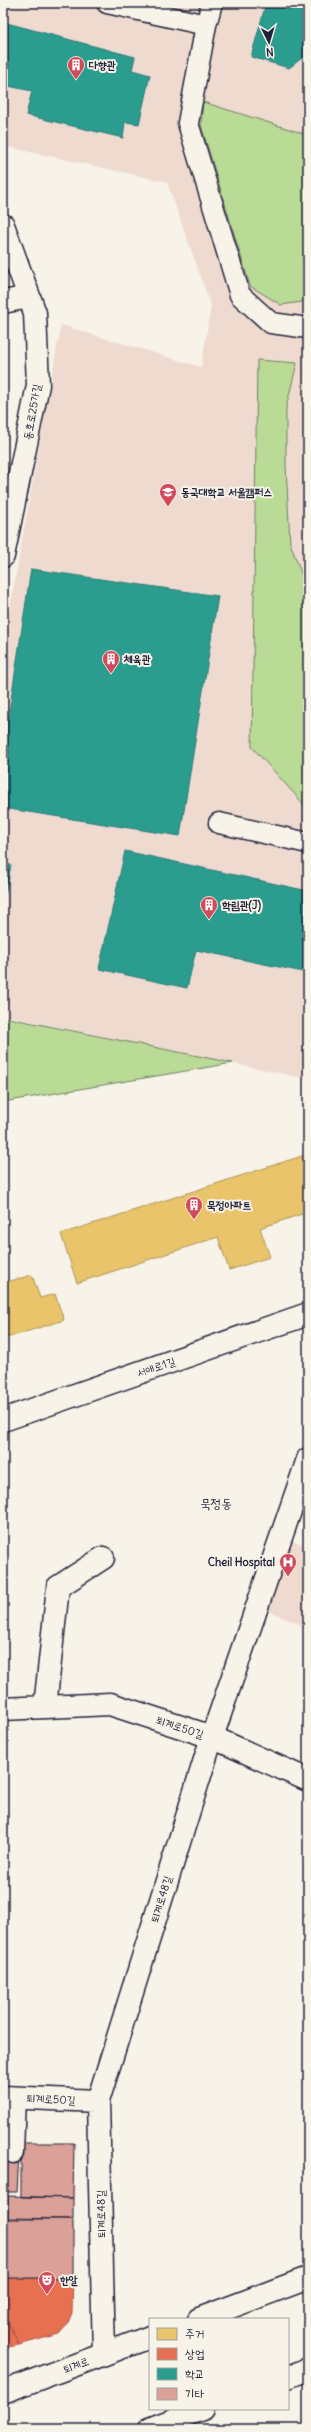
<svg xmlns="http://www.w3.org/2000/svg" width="311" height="2432" font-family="Delius,'Poor Story',sans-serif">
<rect width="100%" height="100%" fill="#f7f3e8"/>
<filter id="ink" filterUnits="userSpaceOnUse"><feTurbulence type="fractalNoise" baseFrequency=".025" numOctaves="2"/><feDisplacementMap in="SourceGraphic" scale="8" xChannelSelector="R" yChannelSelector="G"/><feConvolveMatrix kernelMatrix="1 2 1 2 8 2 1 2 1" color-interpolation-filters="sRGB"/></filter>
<g filter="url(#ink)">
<path fill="#efdad0" d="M3,3H308V1079L3,1016V646L61,325L201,367L211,306L167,182L3,146Z
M281,1537L308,1547V1628L257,1606Z"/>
<path fill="#badb95" stroke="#6e7e68" d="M203,102L308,135V301L281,305L250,286L201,125Z
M257,360L297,363L286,408V465L290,543L308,592V809L252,747Z
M3,1017L233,1063L3,1102Z"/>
<path fill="#e9c46a" stroke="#ad935c" d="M308,1154V1212L260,1228L270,1257L229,1270L218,1237L77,1283L61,1234Z
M32,1275L40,1298L55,1294L64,1320L3,1339V1283Z"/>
<path fill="#e76f51" stroke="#ac584a" d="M3,2278H73L72,2313L67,2325L59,2334L19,2345L3,2310Z
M3,2310L19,2345L3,2348Z"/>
<path fill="#2a9d8f" stroke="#287876" d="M266,3H308V56L306,55L289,68L251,57Z
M3,22L135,57L132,70L150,75L139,124L125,122L123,138L26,115L32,91L3,85Z
M31,569L218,596L180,836L3,808V752Z
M125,851L308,891V973L196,950L187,988L99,969Z
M3,864L11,865L3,906Z"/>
<path fill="#dba198" stroke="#22223b" d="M3,2109H9L7,2148L3,2147Z
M21,2143H74L73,2198L21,2197Z
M3,2152L19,2153L17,2192H3Z
M8,2196L73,2198V2219L8,2218Z
M3,2219H73V2278H3Z"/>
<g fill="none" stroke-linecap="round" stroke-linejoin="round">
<defs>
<path id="service" d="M107,3L206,25L212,3
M206,25L188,123L240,295L271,323L308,328
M219,823L308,843
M13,2153L15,2097"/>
<path id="minor" d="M3,225L35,313L38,385L3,556
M3,302L29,297
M3,1420L308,1314
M45,1707L58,1587L103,1558
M3,1709L110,1704L212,1737L308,1780
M3,2097L98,2101
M104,2354L98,2101L212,1737L308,1459"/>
<path id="primary" d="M199,2319L308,2278
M288,2377L308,2369
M3,2392L150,2337
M149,2429L202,2409"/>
</defs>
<use href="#service" stroke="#22223b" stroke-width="23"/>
<use href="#minor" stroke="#22223b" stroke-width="25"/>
<use href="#primary" stroke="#22223b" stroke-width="25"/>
<use href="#service" stroke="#f7f3e8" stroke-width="20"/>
<use href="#minor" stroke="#f7f3e8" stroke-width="22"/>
<use href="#primary" stroke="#f7f3e8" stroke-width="22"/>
</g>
</g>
<defs>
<symbol id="building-pin" viewBox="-11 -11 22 30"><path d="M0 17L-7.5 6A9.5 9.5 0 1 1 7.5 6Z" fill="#d1495b" stroke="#f7f3e8"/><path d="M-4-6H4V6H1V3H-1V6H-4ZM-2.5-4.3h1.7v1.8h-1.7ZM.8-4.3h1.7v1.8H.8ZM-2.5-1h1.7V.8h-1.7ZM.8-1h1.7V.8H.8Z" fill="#fff"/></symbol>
<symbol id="university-pin" viewBox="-11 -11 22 30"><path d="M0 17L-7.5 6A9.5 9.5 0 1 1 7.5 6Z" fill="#d1495b" stroke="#f7f3e8"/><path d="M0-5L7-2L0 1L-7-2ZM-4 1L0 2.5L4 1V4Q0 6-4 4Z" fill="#fff"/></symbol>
<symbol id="hospital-pin" viewBox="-11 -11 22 30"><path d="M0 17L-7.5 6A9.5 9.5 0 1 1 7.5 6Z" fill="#d1495b" stroke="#f7f3e8"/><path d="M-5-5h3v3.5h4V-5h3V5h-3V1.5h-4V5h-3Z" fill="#fff"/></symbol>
<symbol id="theatre-pin" viewBox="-11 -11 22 30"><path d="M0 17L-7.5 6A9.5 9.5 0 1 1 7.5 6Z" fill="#d1495b" stroke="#f7f3e8"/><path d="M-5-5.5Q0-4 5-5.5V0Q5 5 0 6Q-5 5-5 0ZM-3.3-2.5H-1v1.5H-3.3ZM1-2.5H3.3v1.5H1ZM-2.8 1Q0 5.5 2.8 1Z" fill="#fff"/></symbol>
</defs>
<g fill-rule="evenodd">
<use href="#building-pin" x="66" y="55" width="20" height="27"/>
<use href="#university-pin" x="158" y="482" width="20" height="27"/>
<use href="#building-pin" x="101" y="649" width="20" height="27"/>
<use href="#building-pin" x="199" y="895" width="20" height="27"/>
<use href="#building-pin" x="184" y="1195" width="20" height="27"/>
<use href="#hospital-pin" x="278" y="1552" width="20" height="27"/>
<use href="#theatre-pin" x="37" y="2270" width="20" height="27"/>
</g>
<g text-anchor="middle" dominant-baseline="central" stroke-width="4" stroke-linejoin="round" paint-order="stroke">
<g font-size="11" font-weight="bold" fill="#22223b" stroke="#f7f3e8" text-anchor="start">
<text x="89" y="65">다향관</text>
<text x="181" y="492">동국대학교 서울캠퍼스</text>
<text x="124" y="659">체육관</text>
<text x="222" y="905">학림관(J)</text>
<text x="207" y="1205">묵정아파트</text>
<text x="275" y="1562" text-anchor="end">Cheil Hospital</text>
<text x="60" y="2280">한알</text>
</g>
<g font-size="11" fill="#22223b" stroke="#f7f3e8">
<text transform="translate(32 412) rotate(-80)">동호로25가길</text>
<text transform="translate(156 1367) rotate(-19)">서애로1길</text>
<text transform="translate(180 1727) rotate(18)">퇴계로50길</text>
<text transform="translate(161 1899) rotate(-73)">퇴계로48길</text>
<text transform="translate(51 2099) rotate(3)">퇴계로50길</text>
<text transform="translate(101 2214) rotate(-91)">퇴계로48길</text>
<text transform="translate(76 2365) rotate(-21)">퇴계로</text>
</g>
<g font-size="13" fill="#22223b" stroke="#f7f3e8">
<text x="216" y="1503">묵정동</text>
</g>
</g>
<rect width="311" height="2432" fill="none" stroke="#f7f3e8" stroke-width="16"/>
<rect x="8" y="8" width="295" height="2416" fill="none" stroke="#22223b" stroke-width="1.5" filter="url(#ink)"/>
<rect x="149" y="2318" width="140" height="92" fill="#f7f3e8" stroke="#a29fa3"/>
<rect x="157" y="2328" width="20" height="12" fill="#e9c46a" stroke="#a29fa3"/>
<text x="185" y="2338" font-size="12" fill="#22223b">주거</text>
<rect x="157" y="2348" width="20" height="12" fill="#e76f51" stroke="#a29fa3"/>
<text x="185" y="2358" font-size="12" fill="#22223b">상업</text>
<rect x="157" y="2368" width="20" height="12" fill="#2a9d8f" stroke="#a29fa3"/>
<text x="185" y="2378" font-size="12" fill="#22223b">학교</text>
<rect x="157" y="2388" width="20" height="12" fill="#dba198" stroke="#a29fa3"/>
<text x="185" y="2398" font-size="12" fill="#22223b">기타</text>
<g transform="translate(269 42) rotate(175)" stroke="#f7f3e8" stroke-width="3" paint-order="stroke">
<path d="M0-3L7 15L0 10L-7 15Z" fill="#22223b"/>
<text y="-6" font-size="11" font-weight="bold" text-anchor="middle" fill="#22223b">N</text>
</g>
</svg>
